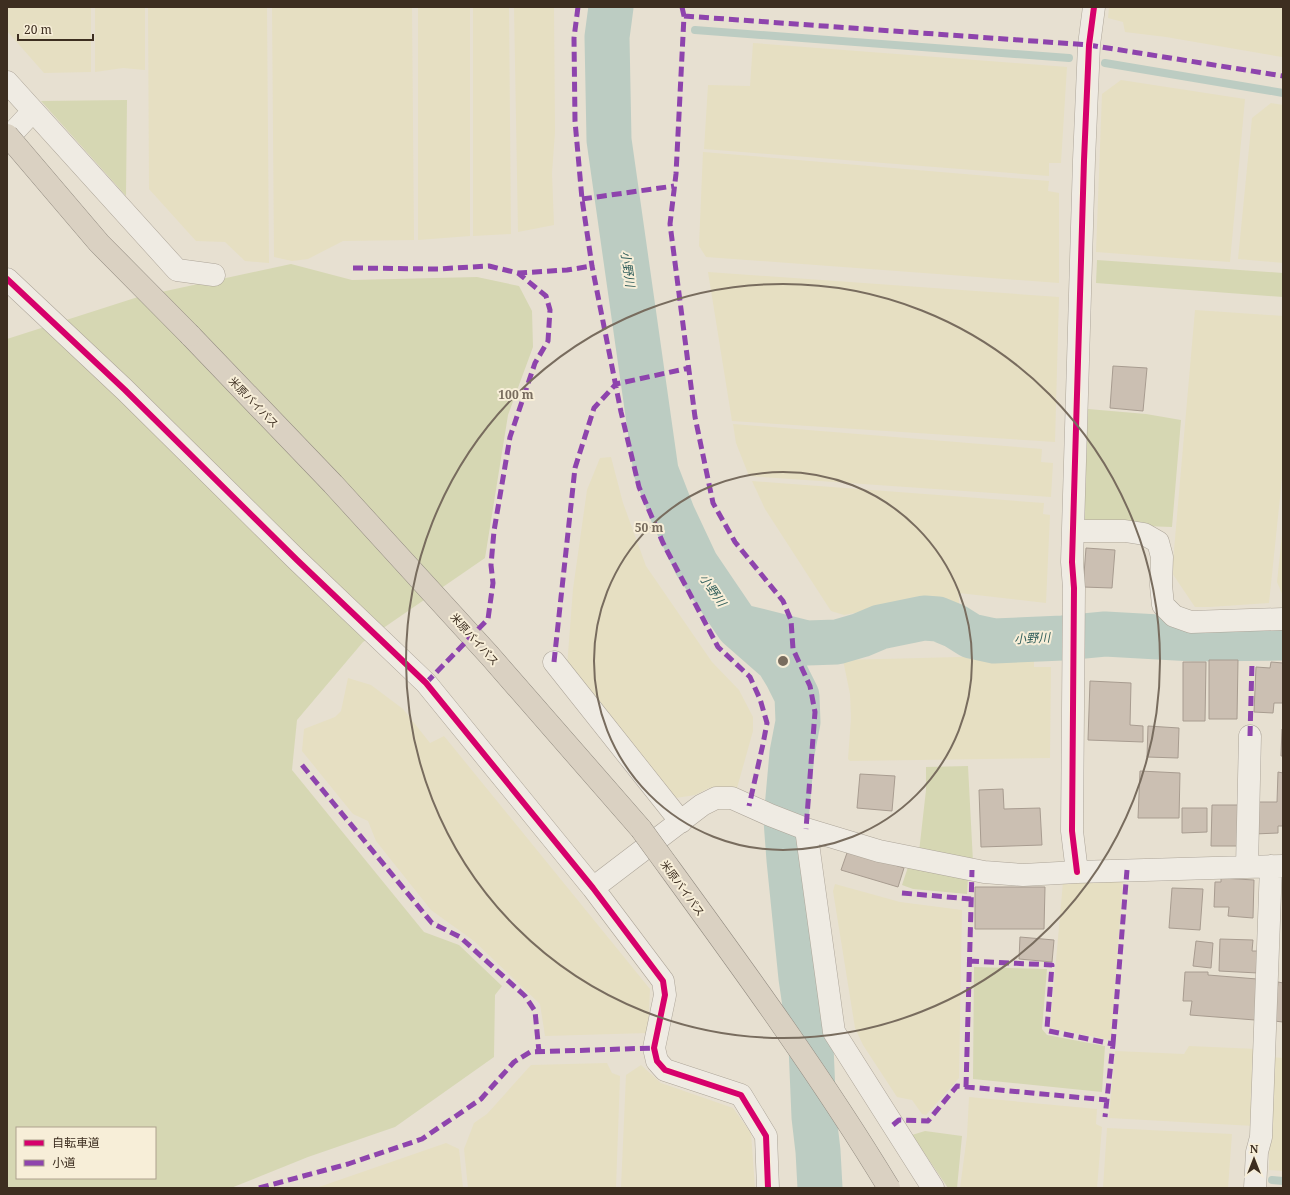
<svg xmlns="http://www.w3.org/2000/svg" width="1290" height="1195" font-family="'Noto Serif','Noto Sans JP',serif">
<rect width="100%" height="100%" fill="#e7e0d1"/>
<path fill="#e6dfc2" d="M7,7H91V72L44,73L7,31Z
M95,7H145V70L123,68L95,72Z
M148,7H267L269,263L245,261L225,242L196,241L149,189Z
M272,7H412L414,240L343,241L308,259L292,261L274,257Z
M418,7H470V236L418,240Z
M473,7H509L511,234L473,236Z
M514,7H554L555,132L552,173L554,225L518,232Z
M1109,7H1283L1282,57L1166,37L1125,32L1123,22L1108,18Z
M753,43L1067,67L1061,163H1049V176L704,149L708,85L750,86Z
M1121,80L1245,99L1230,262L1096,252L1102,94Z
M1271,103L1283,105V263L1238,259L1252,118Z
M703,152L1049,181L1048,191L1059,193V283L706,257L699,246Z
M708,272L1059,297L1055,442L732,421Z
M1195,310L1283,316V469L1269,603L1210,607H1195L1172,573Z
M733,424L1042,449L1041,462L1053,463L1051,497L749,476L736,443Z
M611,457L623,503L646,566L712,662L739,690L753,717V731L737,788L723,787L709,788L695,795L676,798L567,667L573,589L587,490L600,458Z
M752,481L1044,503L1043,514L1050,515L1046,603L959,593V605L931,600L917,601L844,615L831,611L765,509Z
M1283,526V596L1277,582Z
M1034,655V667H1051L1050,758L850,761L848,759L851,718L850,694L843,660Z
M348,678L371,685L403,709L430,743L444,736L650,989L648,1033L545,1036L540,1004L474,941L431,910L376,841L368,821L353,814L302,751L304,729L335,717L341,711Z
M1123,880L1111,1040L1050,1028L1063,882Z
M835,884L900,902L962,910L959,1078L926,1115L922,1114L912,1100L897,1097L863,1045L855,1028L833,891Z
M1189,1046L1257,1049L1254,1126L1109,1118L1115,1051L1184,1054Z
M1271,1057L1283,1058V1171L1269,1170Z
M607,1063L612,1073L620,1076L616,1188H468L464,1149L474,1123L487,1114L531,1065Z
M641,1065L661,1083L733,1108L751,1133L755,1188H621L626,1075Z
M969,1097L1097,1109L1096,1124L1102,1127L1097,1188H960L967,1136Z
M1107,1128L1232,1134L1228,1188H1103Z
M446,1143L459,1149L463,1188H316Z"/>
<path fill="#d6d7b3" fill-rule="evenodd" d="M127,100L126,196L41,101Z
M1097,260L1283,273V297L1096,283Z
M291,264L352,280L477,277L519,286L532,311L533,347L508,415L485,558L363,642L297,720L292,770L424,932L459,945L502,986L495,995L494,1057L395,1127L308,1157L231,1188H7V339L138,297ZM17,1128H155V1178H17Z
M1088,409L1146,414L1181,420L1172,527L1089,524L1084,518Z
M968,766L973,862L919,852L926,790V767Z
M908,867L968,877L967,894L913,889L902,885Z
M974,967L1047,969L1042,1029L1047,1035L1105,1046L1102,1092L973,1079Z
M925,1131L962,1136L957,1188H948L912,1135Z"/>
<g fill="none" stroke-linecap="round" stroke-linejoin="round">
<path stroke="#bcccc2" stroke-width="8" d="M695,30L1069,58
M1105,63L1283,93
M1272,1180L1283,1181"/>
<path stroke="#bcccc2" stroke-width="45" d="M611,7L607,37L609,140L656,471L673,515L696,564L738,626L778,661L787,676L797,696L798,722L792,753L786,820L789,860L801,978L811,1046L814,1117L818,1151L820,1188
M743,627L807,643L837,642L861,635L880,627L924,618L938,619L955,626L971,636L994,641L1063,638L1105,634L1194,639L1283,638"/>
</g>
<path fill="#cbbfb2" stroke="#a89c90" d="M1113,366L1147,368L1143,411L1110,408Z
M1086,548L1115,550L1112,588L1083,587Z
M1209,660H1238L1237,719H1209Z
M1183,662H1206L1205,721H1183Z
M1271,662L1283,663V703H1274L1273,713L1254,712L1256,667L1270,668Z
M1090,681L1131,683L1130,725L1143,726V742L1088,740Z
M1148,726L1179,728L1178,758L1147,757Z
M1282,729H1283V756H1281Z
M1140,771L1180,773L1179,818H1138Z
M1278,772L1283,773V826H1278V833L1254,834V802H1277Z
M860,774L895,776L892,811L857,808Z
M1003,789L1004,809L1040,808L1042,845L981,847L979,790Z
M1212,805H1243L1242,846H1211Z
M1182,808H1207V832L1182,833Z
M848,850L904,868L898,887L841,870Z
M1221,878L1254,880L1253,918L1228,916L1229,907H1214L1215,882H1221Z
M975,887H1045L1044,929H975Z
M1172,888L1203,889L1200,930L1169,928Z
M1020,937L1054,940L1052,962L1019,959Z
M1220,939L1253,940L1252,951H1259L1258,973L1219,971Z
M1196,941L1213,943L1211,968L1193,966Z
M1185,972H1208V975L1257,979L1255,1020L1190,1015L1192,1001H1183Z
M1278,982L1283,983V1022L1274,1021Z"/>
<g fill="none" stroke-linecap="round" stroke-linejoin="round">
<defs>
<path id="street" d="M7,82L177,270L214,275
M7,139L33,111
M7,279L125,390L297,560L426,683L593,888L663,981L665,995L654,1048L657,1061L665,1070L741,1095L766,1136L768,1188
M1073,531H1125L1144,534L1158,542L1162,557L1161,585L1163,605L1174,616L1191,622L1283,619
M554,662L681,822
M806,829L834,1032L933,1188
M1247,866L1250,736
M1077,872L1072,831L1074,588L1072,562L1084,160L1089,45L1094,7
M593,888L702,805L716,798H732L770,815L806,829L879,851L984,872L1023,875L1077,872L1283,866
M1255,1188L1257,1152L1261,1137L1271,866"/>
<path id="highway" d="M190,335L333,484L490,656L641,829"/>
</defs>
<use href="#street" stroke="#ada599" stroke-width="23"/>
<use href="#highway" stroke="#928b80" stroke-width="23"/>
<use href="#street" stroke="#efebe3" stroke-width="22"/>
<use href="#highway" stroke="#dad1c2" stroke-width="22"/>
<defs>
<path id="highway-bridge" d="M7,135L99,243L190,335
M641,829C726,946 814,1064 889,1188"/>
</defs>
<use href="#highway-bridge" stroke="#928b80" stroke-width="23" stroke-linecap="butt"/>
<use href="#highway-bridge" stroke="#dad1c2" stroke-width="22"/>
<path stroke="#8e44ad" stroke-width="5" stroke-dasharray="10 5" stroke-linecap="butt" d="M578,7L574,38L575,121L582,199L592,266L621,412L639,487L663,543L718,647L750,677L760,699L767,723L763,744L749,806
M682,7L684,16L676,174L670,224L695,417L713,503L735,542L783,601L791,620L793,649L810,686L815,712L806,829
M684,16L1089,45L1283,76
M582,199L674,186
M353,268L438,269L489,266L518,273L567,270L592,266
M554,662L575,468L594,408L616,384L689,368
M426,683L488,619L493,583L491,565L494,531L510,437L535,363L548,341L550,310L546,296L518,273
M1250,736L1252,662
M302,765L432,923L460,937L525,996L535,1011L539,1052
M902,893L971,899
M969,961L1052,965L1047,1028L1049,1031L1113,1044L1105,1117
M1113,1044L1127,870
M966,1087L972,870
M893,1125L899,1120L928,1121L957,1086L1107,1100
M259,1188L348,1164L422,1139L481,1099L514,1062L530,1052L654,1048"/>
<defs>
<path id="cycleway" d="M7,279L125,390L297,560L426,683L593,888L663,981L665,995L654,1048L657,1061L665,1070L741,1095L766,1136L768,1188
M1077,872L1072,831L1074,588L1072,562L1084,160L1089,45L1094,7"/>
</defs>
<use href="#cycleway" stroke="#f7eed8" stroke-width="8"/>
<use href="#cycleway" stroke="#d6006c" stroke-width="6"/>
</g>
<g fill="none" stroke="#786c5e" stroke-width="2">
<circle cx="783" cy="661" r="189"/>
<circle cx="783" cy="661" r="377"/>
</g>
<g text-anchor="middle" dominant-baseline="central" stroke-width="4" stroke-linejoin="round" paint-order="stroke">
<g font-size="11" fill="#3d2e20" stroke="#f7eed8">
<text transform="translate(254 402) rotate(46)">米原バイパス</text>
<text transform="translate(475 639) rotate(48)">米原バイパス</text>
<text transform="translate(683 888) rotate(54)">米原バイパス</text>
</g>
<g font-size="12" font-style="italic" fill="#2f5d5a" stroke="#f7eed8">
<text transform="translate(628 269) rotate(82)">小野川</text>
<text transform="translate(713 590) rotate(55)">小野川</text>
<text transform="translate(1032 638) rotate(-3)">小野川</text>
</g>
</g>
<circle cx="783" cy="661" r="6" fill="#786c5e" stroke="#f7eed8" stroke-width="2"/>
<g font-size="12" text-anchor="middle" font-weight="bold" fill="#786c5e" stroke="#f7eed8" stroke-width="4" stroke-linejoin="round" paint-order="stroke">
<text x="516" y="399">100 m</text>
<text x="649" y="532">50 m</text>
</g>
<rect width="1290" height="1195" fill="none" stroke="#3d2e20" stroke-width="16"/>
<rect x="16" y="1127" width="140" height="52" fill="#f7eed8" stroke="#ada18e"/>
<rect x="24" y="1140" width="20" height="6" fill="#d6006c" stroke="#ada18e"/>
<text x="52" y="1147" font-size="12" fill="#3d2e20">自転車道</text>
<rect x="24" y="1160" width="20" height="6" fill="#8e44ad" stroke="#ada18e"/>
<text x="52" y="1167" font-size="12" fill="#3d2e20">小道</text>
<g transform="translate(1254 1159)" stroke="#f7eed8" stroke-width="3" paint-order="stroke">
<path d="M0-3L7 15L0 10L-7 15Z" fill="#3d2e20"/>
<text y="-6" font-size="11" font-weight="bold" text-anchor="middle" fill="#3d2e20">N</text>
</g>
<path d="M18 34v6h75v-6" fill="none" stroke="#3d2e20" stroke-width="2"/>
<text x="24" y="34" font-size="12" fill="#3d2e20" stroke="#f7eed8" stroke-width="3" paint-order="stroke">20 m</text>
</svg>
